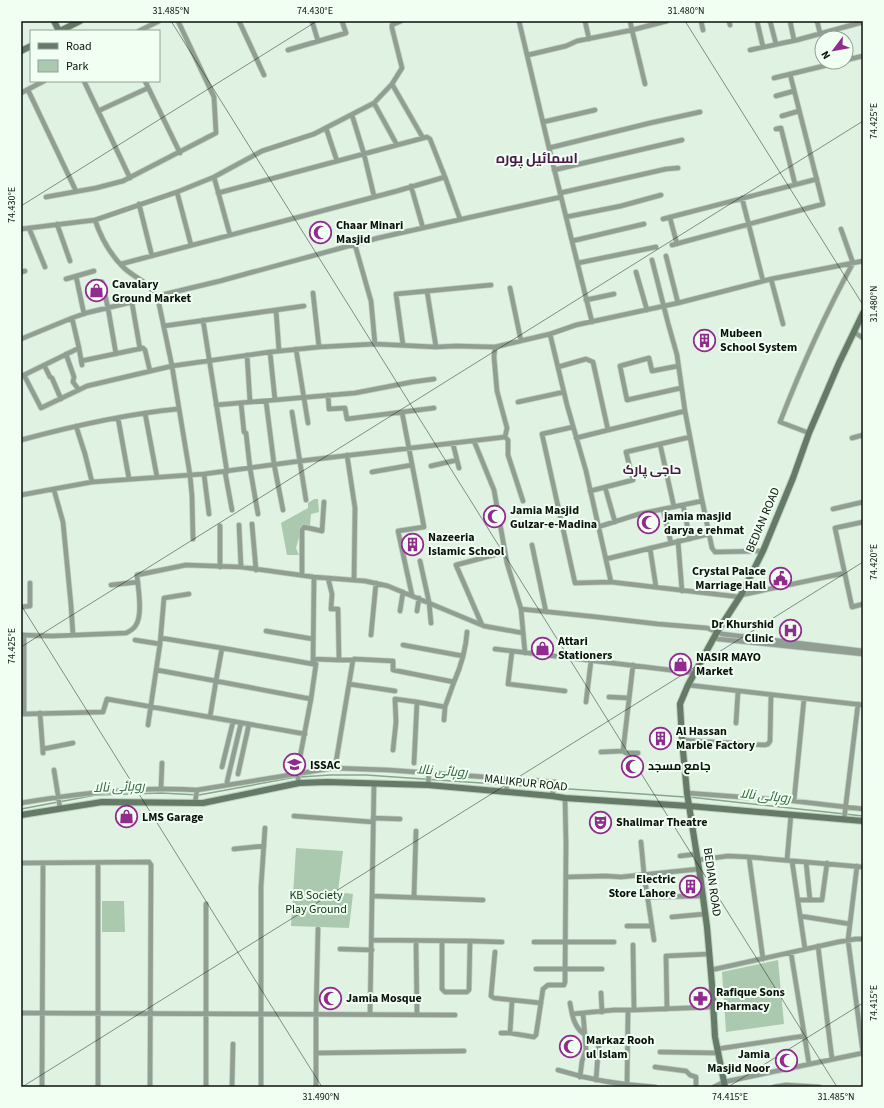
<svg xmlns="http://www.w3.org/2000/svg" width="884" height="1108" font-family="'Source Sans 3',Cairo,sans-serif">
<rect width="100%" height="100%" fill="#e0f3e2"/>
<path fill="#abc9ae" d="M314,499H318L319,512L311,514L310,525H304L299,531L300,534L296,548L299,555H287L281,523L308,508V503Z
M296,848L343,851L338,892L353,894L349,928L291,926Z
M102,901H124L125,932H102Z
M778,960L784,1024L726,1032L722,972Z"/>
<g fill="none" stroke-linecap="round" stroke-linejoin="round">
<path stroke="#86a78a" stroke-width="1.5" d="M300,777L330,775H366L552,788
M555,788L685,797
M689,797L863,816
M21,809L96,795L161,793L199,795L296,777"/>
<defs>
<path id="street" d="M239,21L264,75
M312,21L318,41
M519,21L549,148L592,322
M585,21L589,39
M701,21L703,30
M729,21L730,25
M757,21L763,47
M770,21L776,44
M790,21L794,40
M817,21L820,33
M139,31L159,21
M288,50L346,33L342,21
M750,50L797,40L863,22
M528,55L566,46L577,41L632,30L630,21
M846,60L863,56
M774,78L840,62
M84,81L130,178
M145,81L180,153
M392,84L423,138
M645,84L632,30L667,21
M28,90L76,191
M21,93L44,81
M776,96L794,91
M374,103L397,145
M98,111L148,88
M352,115L364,154L374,196
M782,116L799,111
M543,122L595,110
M326,128L337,161
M776,129L781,128L795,184
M549,148L650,123L700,112
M554,170L682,140
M214,177L230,235
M411,186L423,228
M177,192L191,245
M218,193L427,137L430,139L445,177L460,219
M560,193L666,169L678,168
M46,197L96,188L123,181L216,133L214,97L178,21
M742,198L763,281
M139,204L152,256
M566,217L621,206L661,195
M670,218L677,244
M663,219L817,179
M95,220C101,238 109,253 123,267C139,282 151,280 159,304L172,366L190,475L192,496L193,539
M57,224L70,261
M29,228L45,267
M21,229L95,220L177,192L214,177L262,151L314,134L374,103L392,84L402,68L392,28V25L401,21
M572,241L644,224
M355,245L371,301L375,344
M672,245L823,204L790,74
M666,256L678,303
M652,260L668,323L677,355L685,411L701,495L712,548L715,552L763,551
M578,263L656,247
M121,264L397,191L445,177
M21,272L25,271
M636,272L647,310
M76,276L84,314
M66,279L94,271
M771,279L783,324
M102,282L108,308L116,354
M510,288L521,341
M427,291L436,347
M313,293L319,347
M586,300L614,294
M132,303L140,349
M276,310L279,351
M203,320L227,472
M164,326L304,306
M854,332L863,338
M550,334L567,405L586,471L611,582
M21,339L72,318
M403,345L396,294L491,285
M495,347L494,357L497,391L507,428L505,437L508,440V455L523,501
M79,348L82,365
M296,349L308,423
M270,352L275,400
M66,354L74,377L73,382L79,390
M247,355L250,402
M81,361L143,348L145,350L150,371
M44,365L50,377L52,378L61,399
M678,366L652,371L649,358L620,366L627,400L681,388
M558,367L586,359L593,362L608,430
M24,375L41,408L87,386L172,366L270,352L319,347L375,344L436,347L456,346L495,347L550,334L576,325L678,303L771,279L863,261
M22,376L79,348L72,318L86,313L220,281L378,238L561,197
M328,395L329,409L345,408L347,419L434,408
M266,401L274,464L283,510
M518,402L564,392
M241,403L244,432L246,433L250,468L258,514
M216,405L355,393L412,382L434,379
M292,412L306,500
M402,412L424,527L398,531L412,595
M145,413L157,477
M118,418L129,479
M76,426L85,454L92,482
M573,427L542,434L575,583L611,582L740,597
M809,433L780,422C801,368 825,314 853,263L841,229
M576,438L685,411
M852,438L863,435
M21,440C73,426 125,414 178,409
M474,441L494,490L507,563L521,609L525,653
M453,444L459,468
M660,444L674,507
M347,455L355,508L354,580
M431,466L457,460
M225,472L232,510
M372,472L412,465
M204,474L209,514
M605,487L615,522
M54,490L63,522L71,605L73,635
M590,491L633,480L626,452L690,437
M21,495L92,482L204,474L300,461L505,437
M683,505L690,539
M663,509L671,543
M833,509L863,502
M863,522L835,528L852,607L863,604
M252,524L256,570
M239,525L241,567
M598,527L639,514L702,501
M678,541L682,591
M532,545L546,612
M650,548L656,587
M606,559L709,534
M420,561L429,602L431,623
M220,567V526
M302,575V530L304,527L322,531L324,502
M111,585L138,582
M741,595L845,573
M21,607L30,606V583
M521,609L597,617L658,624L707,628L722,634L863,651
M400,611L403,592
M417,611L419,598
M482,625L456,565L505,552
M266,631L313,639
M21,635L52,636L126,633C130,631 134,629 136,625C143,614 138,588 137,575L186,565L241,567L314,577L365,581L388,586L484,626L523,633
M24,635V714L103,712L107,699L305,734
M371,635L376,583
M714,637L718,639L863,654
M161,638L222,648L216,681L311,699L316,664H313L314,577
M135,640L160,644
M403,645L463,656
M222,648L313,664
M495,649L695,673
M512,651L508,684L565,691
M313,659L339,660L338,609H331L332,594L328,578
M339,660H353L354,659L393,661V670L454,682C461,666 466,649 467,632
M157,670L216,681L210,717
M349,684L395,691
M688,685L863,705
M609,697L629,698
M586,702L591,661
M40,713L43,753
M444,720L445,707L454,682
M736,723L738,691
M148,725L160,644L164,598L189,594
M682,740L765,745L768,744L770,741L771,695
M43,749L73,743
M393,750L396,722L395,699L417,702
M623,751L626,753H638
M601,752L623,751L633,665
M414,763L417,702L445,707
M222,767L233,722
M335,768L353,660
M54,770L60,808
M238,774L249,724
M227,782L241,723
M299,783L297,773L311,699
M428,785L429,773
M161,789L162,763
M506,792L508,779
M687,793L794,801L863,809
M794,801L804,699
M21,803C79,793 138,786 197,790L333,768L388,770L555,782L552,796
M195,803L197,790
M294,816L373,822
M373,818L400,819
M844,820L858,704
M641,842L644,874L654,940
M234,849L264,846
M680,856L697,854
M749,857L763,959
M698,860L728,856L749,857L863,867
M787,860L791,814
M792,861L805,949
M806,862L810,900
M21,863L149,862L151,865L150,1087
M98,863V1087
M857,866L848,940L863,1053
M566,877L606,876L621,877L699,869
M372,896L483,900
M414,897L416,831
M648,897L703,896
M798,900H822L827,863
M800,916L850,924
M672,917L705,914
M627,926H652
M372,940L470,941L469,990L467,992H445L442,989V941
M416,941L417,1015
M470,941L502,942
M534,942H614
M633,945L634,1010
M818,946L832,1059
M340,949L372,950
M495,952L491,996L494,998L541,1003
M791,953L809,1064
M536,969H602
M711,970L838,942L856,939H863
M601,993L602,1012
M570,1003C572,1015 574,1027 584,1034
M667,1009L666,956L709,954
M21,1013L455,1015
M370,1014L374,783
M572,1014L614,1010H634L713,1007
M501,1033H510L534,1037L536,1035L543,989L548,985H564L565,982L566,844L565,798
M510,1033L512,1001
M717,1049L804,1036
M660,1052L718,1053
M316,1053L464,1051
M655,1067L686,1071L690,1075L696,1077V1087
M558,1070C590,1080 621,1085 655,1087
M580,1077L582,1061L586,1050L583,1013
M596,1080L599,1041
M627,1085L628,1010
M42,1087L43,863
M206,1087V904
M232,1087L233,1044
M261,1087V887L265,828
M316,1087V1015L318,929
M714,1087L724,1082L863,1053
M774,1087L786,1085L819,1087"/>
<path id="secondary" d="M54,21L59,31
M60,31L80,21
M21,51L31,46
M21,815L102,802L203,803L299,783L327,782L428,785L552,796L565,798L689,806L863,821
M725,1087L715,1037L712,985L707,927L700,875L687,793L682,740L680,704L688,685L717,632L741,595L763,551L793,478L809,433L839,363L863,313"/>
</defs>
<use href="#street" stroke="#becfc0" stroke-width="6"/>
<use href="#secondary" stroke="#becfc0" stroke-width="8"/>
<use href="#street" stroke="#919f92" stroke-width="4.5"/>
<use href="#secondary" stroke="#657a67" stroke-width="6"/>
</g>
<path fill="none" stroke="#0b110c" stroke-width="1" stroke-opacity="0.45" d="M171,21L837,1087M685,21L863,305M21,206L317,21M21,605L322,1087M21,647L863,121M22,1087L863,562M728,1087L863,1003"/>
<defs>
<symbol id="mosque-ring" viewBox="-11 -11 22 22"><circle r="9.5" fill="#f0fff1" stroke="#912b90" stroke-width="1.5"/><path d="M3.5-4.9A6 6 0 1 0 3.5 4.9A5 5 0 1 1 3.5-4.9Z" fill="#912b90"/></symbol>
<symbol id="shop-ring" viewBox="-11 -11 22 22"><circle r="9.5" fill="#f0fff1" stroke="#912b90" stroke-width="1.5"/><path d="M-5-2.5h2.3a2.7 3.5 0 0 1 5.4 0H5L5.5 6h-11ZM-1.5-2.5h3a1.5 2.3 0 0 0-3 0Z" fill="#912b90"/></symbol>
<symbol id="building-ring" viewBox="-11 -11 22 22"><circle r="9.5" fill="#f0fff1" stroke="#912b90" stroke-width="1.5"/><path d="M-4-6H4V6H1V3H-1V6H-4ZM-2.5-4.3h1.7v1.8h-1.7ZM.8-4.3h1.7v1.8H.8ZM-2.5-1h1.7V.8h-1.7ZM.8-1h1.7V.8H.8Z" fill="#912b90"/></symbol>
<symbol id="civic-ring" viewBox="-11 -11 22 22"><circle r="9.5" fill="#f0fff1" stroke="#912b90" stroke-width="1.5"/><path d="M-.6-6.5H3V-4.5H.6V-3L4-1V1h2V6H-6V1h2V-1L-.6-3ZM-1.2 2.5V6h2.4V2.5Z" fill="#912b90"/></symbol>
<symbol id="hospital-ring" viewBox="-11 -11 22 22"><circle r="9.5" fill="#f0fff1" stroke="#912b90" stroke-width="1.5"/><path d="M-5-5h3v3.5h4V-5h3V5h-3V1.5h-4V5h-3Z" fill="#912b90"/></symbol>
<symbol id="school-ring" viewBox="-11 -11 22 22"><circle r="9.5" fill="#f0fff1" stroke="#912b90" stroke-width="1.5"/><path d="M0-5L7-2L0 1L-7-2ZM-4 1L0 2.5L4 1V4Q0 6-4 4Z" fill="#912b90"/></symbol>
<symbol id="theatre-ring" viewBox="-11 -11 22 22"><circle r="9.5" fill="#f0fff1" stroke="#912b90" stroke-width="1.5"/><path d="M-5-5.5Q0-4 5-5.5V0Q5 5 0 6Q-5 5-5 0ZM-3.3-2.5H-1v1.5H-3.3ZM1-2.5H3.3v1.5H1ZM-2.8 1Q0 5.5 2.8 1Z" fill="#912b90"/></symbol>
<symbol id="pharmacy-ring" viewBox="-11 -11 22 22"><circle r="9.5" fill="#f0fff1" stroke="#912b90" stroke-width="1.5"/><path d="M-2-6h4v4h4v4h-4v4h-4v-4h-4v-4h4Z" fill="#912b90"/></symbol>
</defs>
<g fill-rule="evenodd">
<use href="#mosque-ring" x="308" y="220" width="25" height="25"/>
<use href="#shop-ring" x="84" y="278" width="25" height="25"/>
<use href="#building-ring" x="692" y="328" width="25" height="25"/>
<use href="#mosque-ring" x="482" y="504" width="25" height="25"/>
<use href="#mosque-ring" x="636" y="510" width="25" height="25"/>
<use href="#building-ring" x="400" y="532" width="25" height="25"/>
<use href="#civic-ring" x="768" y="566" width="25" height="25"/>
<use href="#hospital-ring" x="778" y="618" width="25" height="25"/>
<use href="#shop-ring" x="530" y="636" width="25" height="25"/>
<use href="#shop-ring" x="668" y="652" width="25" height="25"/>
<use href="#building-ring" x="648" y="726" width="25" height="25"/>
<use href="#school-ring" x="282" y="752" width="25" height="25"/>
<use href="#mosque-ring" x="620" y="754" width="25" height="25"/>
<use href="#shop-ring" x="114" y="804" width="25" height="25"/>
<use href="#theatre-ring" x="588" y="810" width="25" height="25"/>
<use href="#building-ring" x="678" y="874" width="25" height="25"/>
<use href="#mosque-ring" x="318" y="986" width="25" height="25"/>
<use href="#pharmacy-ring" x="688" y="986" width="25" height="25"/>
<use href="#mosque-ring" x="558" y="1034" width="25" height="25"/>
<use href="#mosque-ring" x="774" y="1048" width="25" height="25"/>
</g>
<g text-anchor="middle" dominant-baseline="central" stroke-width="4" stroke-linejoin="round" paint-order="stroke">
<g font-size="12" font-weight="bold" fill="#0b110c" stroke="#f0fff1" text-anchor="start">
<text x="336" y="225">Chaar Minari<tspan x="336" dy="14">Masjid</tspan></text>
<text x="112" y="284">Cavalary<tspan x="112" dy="14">Ground Market</tspan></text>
<text x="720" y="333">Mubeen<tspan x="720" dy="14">School System</tspan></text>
<text x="510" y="510">Jamia Masjid<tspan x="510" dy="14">Gulzar-e-Madina</tspan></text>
<text x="664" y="516">jamia masjid<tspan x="664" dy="14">darya e rehmat</tspan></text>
<text x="428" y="537">Nazeeria<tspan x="428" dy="14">Islamic School</tspan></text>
<text x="766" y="571" text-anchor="end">Crystal Palace<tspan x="766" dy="14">Marriage Hall</tspan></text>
<text x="774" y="624" text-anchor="end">Dr Khurshid<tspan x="774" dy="14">Clinic</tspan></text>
<text x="558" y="641">Attari<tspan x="558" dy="14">Stationers</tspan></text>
<text x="696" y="657">NASIR MAYO<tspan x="696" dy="14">Market</tspan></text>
<text x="676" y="731">Al Hassan<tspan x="676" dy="14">Marble Factory</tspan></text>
<text x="310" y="765">ISSAC</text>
<text x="648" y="766">جامع مسجد</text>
<text x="142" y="817">LMS Garage</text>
<text x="616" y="822">Shalimar Theatre</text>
<text x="676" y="879" text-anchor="end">Electric<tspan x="676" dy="14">Store Lahore</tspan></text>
<text x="716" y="992">Rafique Sons<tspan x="716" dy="14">Pharmacy</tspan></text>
<text x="346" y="998">Jamia Mosque</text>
<text x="586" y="1040">Markaz Rooh<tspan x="586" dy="14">ul Islam</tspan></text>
<text x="770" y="1054" text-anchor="end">Jamia<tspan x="770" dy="14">Masjid Noor</tspan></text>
</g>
<g font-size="12" fill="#0b110c" stroke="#f0fff1">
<text transform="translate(763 520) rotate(-67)">BEDIAN ROAD</text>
<text transform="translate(526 783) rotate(6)">MALIKPUR ROAD</text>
<text transform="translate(712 882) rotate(82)">BEDIAN ROAD</text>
</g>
<g font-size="12" fill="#0a3214" stroke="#f0fff1">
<text x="316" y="895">KB Society<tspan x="316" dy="14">Play Ground</tspan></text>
</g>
<g font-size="13" font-weight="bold" fill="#491849" stroke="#f0fff1">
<text x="652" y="470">حاجی پارک</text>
</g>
<g font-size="13" font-style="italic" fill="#306339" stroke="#f0fff1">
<text transform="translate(442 771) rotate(4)">روہائی نالا</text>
<text transform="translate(119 787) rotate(-2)">روہائی نالا</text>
<text transform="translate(765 796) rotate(6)">روہائی نالا</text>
</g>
<g font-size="14" font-weight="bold" fill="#491849" stroke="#f0fff1">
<text x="537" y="159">اسمائیل پورہ</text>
</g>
</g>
<rect width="884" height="1108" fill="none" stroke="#f0fff1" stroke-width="44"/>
<rect x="30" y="30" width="130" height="52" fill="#f0fff1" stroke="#94a095"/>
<rect x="38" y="43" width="20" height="6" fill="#657a67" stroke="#94a095"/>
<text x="66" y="50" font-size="12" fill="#0b110c">Road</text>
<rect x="38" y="60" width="20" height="12" fill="#abc9ae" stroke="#94a095"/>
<text x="66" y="70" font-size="12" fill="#0b110c">Park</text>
<g transform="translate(834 50) rotate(238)"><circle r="19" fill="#f0fff1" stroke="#94a095"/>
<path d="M0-3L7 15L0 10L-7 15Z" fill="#912b90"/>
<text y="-6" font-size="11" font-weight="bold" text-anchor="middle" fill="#0b110c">N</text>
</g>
<rect x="22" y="22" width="840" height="1064" fill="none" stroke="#0b110c" stroke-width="1.5"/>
<g font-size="10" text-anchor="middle" fill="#0b110c">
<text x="171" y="14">31.485°N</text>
<text x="315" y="14">74.430°E</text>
<text x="686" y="14">31.480°N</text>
<text transform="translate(873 121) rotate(-90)" y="4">74.425°E</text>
<text transform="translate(11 205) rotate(-90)" y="4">74.430°E</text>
<text transform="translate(873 304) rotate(-90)" y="4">31.480°N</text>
<text transform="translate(873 562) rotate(-90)" y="4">74.420°E</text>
<text transform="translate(11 646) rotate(-90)" y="4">74.425°E</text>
<text transform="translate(873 1003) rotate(-90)" y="4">74.415°E</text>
<text x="321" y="1100">31.490°N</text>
<text x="730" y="1100">74.415°E</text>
<text x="836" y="1100">31.485°N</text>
</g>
</svg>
